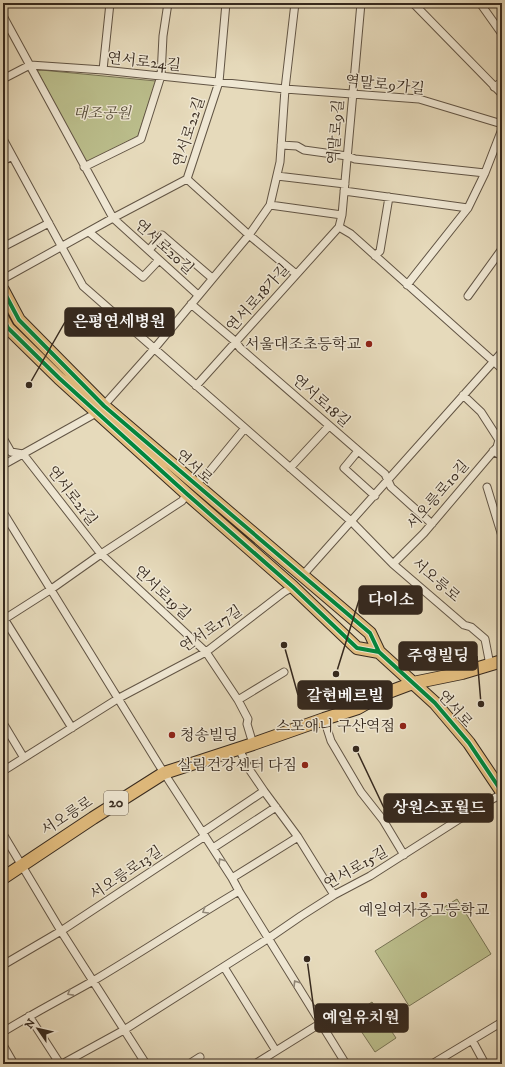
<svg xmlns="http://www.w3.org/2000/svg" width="505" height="1067" font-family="'IM FELL DW Pica','Noto Serif KR',serif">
<rect width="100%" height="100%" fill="#e6dabb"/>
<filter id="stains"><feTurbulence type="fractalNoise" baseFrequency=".005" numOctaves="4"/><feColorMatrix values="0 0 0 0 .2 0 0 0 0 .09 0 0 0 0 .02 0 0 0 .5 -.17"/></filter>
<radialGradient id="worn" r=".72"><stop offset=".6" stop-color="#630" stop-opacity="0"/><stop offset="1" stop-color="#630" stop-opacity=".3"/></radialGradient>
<path fill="#bbbe8c" stroke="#787455" d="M37,70H41L156,81L138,136L86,163Z
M457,899L491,954L409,1006L375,951Z
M372,1002L396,1038L375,1052L351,1016Z"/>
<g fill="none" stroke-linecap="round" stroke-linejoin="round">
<defs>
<path id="street" d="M413,3L502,94
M480,3L502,34
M416,6L426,3
M3,16L113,218L198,295
M103,70L110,3
M3,79L30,65L103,70L285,89L419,99L502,124
M494,87L502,82
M3,139L83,286L352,522L393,564L464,625L471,627L485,639L490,665
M281,145L297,146L304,150L347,156L355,159L485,173
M3,161L12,156
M84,167L141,139L161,76L163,36L168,3
M277,176L345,184
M187,179L249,235L296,274
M344,191L468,208
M270,205L342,215
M339,227L351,234L502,369
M89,232L143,277L159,260
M3,247L49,223
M149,250L162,235L212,278
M375,256L380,251L389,197
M3,279L113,218L187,179L219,82L226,3
M407,285L468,208L485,173L502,129
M468,296L502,249
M191,304L236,342L240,348L385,474L391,487L432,524
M196,386L339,227L342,215L361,3
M3,438L11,452L23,454L101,554L206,652L238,700L248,719L247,724L253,744
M358,451L344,468L375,496
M493,451L502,456
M3,465L98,412L154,349L249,235L270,205L280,162L285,89L295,3
M290,468L329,426
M195,484L209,472L245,428
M487,487L502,536
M3,512L164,773L232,878L239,891L346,1064
M393,564L424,533L497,447L499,440L481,412L463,395
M303,575L502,352
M3,617L72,728
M3,620L50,590L101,554L182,501L187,494
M238,700L284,672
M324,719L331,741L361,792L383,820L404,855
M3,723L24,758
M239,749L249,769L264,791L298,837L334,895
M3,771L119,698L206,652L284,592L293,587
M203,832L264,791
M3,834L61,931L146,1064
M213,848L276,807
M232,878L298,837
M3,965L61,931L205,836
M224,967L276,1051
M29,1016L60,1064
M3,1032C32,1014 63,998 93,981C142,952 190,920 239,891
M472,1040L485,1064
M3,1045L14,1064
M62,1064L124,1030L269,938L301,916L334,895L370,876L483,804L502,794
M189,1064L200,1057
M255,1064L321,1023
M432,1064L502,1022"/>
<path id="primary" d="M3,290L19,320L104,406L370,633L379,652L435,703L469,743L502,792
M3,319L8,328L59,378L187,494L293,587L357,648L379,652
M3,878L93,818L164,773L253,744L324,719L358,708L381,695L413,683L462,673L502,661"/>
</defs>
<use href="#street" stroke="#625545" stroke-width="9"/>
<use href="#primary" stroke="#36291e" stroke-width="14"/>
<use href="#street" stroke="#efe7d3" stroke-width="7"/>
<use href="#primary" stroke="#e3bd7e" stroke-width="12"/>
<defs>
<path id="cycleway" d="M3,290L19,320L104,406L370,633L379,652L435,703L469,743L502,792
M3,319L8,328L59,378L187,494L293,587L357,648L379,652"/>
</defs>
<use href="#cycleway" stroke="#efe7d3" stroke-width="6"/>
<use href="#cycleway" stroke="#00873e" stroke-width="4"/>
</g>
<defs><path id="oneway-chevron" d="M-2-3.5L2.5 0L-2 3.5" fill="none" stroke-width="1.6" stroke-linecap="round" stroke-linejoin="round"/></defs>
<g stroke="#928878">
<use href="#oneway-chevron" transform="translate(221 861) rotate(-123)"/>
<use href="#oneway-chevron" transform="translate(205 911) rotate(149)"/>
<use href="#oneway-chevron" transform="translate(296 983) rotate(-122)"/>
<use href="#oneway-chevron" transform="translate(70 993) rotate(151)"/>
</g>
<g fill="#8f2418" stroke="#efe7d3" stroke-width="1.5">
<circle cx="369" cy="344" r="4"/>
<circle cx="403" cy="726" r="4"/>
<circle cx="172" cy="735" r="4"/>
<circle cx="305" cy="765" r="4"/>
<circle cx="424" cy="895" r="4"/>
</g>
<g text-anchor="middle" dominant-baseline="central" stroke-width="3" stroke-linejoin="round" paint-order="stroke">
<rect fill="#efe7d3" stroke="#6e6254" stroke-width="1" x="104" y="791" width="24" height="24" rx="3"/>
<g font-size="14" font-weight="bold" fill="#36291e">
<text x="116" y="803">20</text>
</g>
<g font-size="15" fill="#36291e" stroke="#efe7d3">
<text transform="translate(144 62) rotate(6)">연서로24길</text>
<text transform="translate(385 85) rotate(6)">역말로9가길</text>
<text transform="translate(189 132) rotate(-72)">연서로22길</text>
<text transform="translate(336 132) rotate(-85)">역말로9길</text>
<text transform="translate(164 247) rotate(42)">연서로20길</text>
<text transform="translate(258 298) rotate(-48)">연서로18가길</text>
<text transform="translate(321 401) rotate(41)">연서로18길</text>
<text transform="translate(194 467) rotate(41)">연서로</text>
<text transform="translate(438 495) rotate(-49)">서오릉로10길</text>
<text transform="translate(72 496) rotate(52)">연서로21길</text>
<text transform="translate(436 580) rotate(41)">서오릉로</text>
<text transform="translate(162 593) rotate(43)">연서로19길</text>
<text transform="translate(211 629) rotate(-34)">연서로17길</text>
<text transform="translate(455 709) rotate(48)">연서로</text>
<text transform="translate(67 816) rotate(-33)">서오릉로</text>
<text transform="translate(356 868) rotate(-30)">연서로15길</text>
<text transform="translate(126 873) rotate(-34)">서오릉로13길</text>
</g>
<g font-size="15" font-style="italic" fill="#574e3a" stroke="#efe7d3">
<text x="102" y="113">대조공원</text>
</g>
<g font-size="15" fill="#36291e" stroke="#efe7d3" text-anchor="end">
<text x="361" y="344">서울대조초등학교</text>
<text x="395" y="726">스포애니 구산역점</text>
<text x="180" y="735" text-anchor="start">청송빌딩</text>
<text x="297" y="765">살림건강센터 다짐</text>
<text x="424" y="910" text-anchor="middle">예일여자중고등학교</text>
</g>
</g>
<path fill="none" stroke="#36291e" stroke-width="1.5" d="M29 385L65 322M336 674L359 600M481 704L477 656M284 645L298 695M356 749L384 808M307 959L315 1018"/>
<g fill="#36291e" stroke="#efe7d3" stroke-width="1.5">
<circle cx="29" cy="385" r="4"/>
<circle cx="336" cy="674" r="4"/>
<circle cx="481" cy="704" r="4"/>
<circle cx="284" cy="645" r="4"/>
<circle cx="356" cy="749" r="4"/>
<circle cx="307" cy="959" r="4"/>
</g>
<g fill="#36291e" stroke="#36291e" stroke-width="1.5">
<rect x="65" y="308" width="109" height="28" rx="4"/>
<rect x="359" y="586" width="63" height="28" rx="4"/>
<rect x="399" y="642" width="78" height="28" rx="4"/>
<rect x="298" y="681" width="94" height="28" rx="4"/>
<rect x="384" y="794" width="109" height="28" rx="4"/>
<rect x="315" y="1004" width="93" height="28" rx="4"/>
</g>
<g font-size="16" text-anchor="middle" font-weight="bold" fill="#fff">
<text x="119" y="327">은평연세병원</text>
<text x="391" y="605">다이소</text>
<text x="438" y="661">주영빌딩</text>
<text x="345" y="701">갈현베르빌</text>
<text x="439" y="813">상원스포월드</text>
<text x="361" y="1023">예일유치원</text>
</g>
<rect width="505" height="1067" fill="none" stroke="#e6dabb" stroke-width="16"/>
<rect x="4" y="4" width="497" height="1059" fill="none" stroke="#36291e" stroke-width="2"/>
<rect x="8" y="8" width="489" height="1051" fill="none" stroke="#36291e"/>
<g transform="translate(38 1029) rotate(304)" stroke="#efe7d3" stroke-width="3" paint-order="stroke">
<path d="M0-3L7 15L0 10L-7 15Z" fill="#36291e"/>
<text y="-6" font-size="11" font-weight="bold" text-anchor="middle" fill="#36291e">N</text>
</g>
<rect width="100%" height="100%" filter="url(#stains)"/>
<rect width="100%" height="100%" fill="url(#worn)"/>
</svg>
